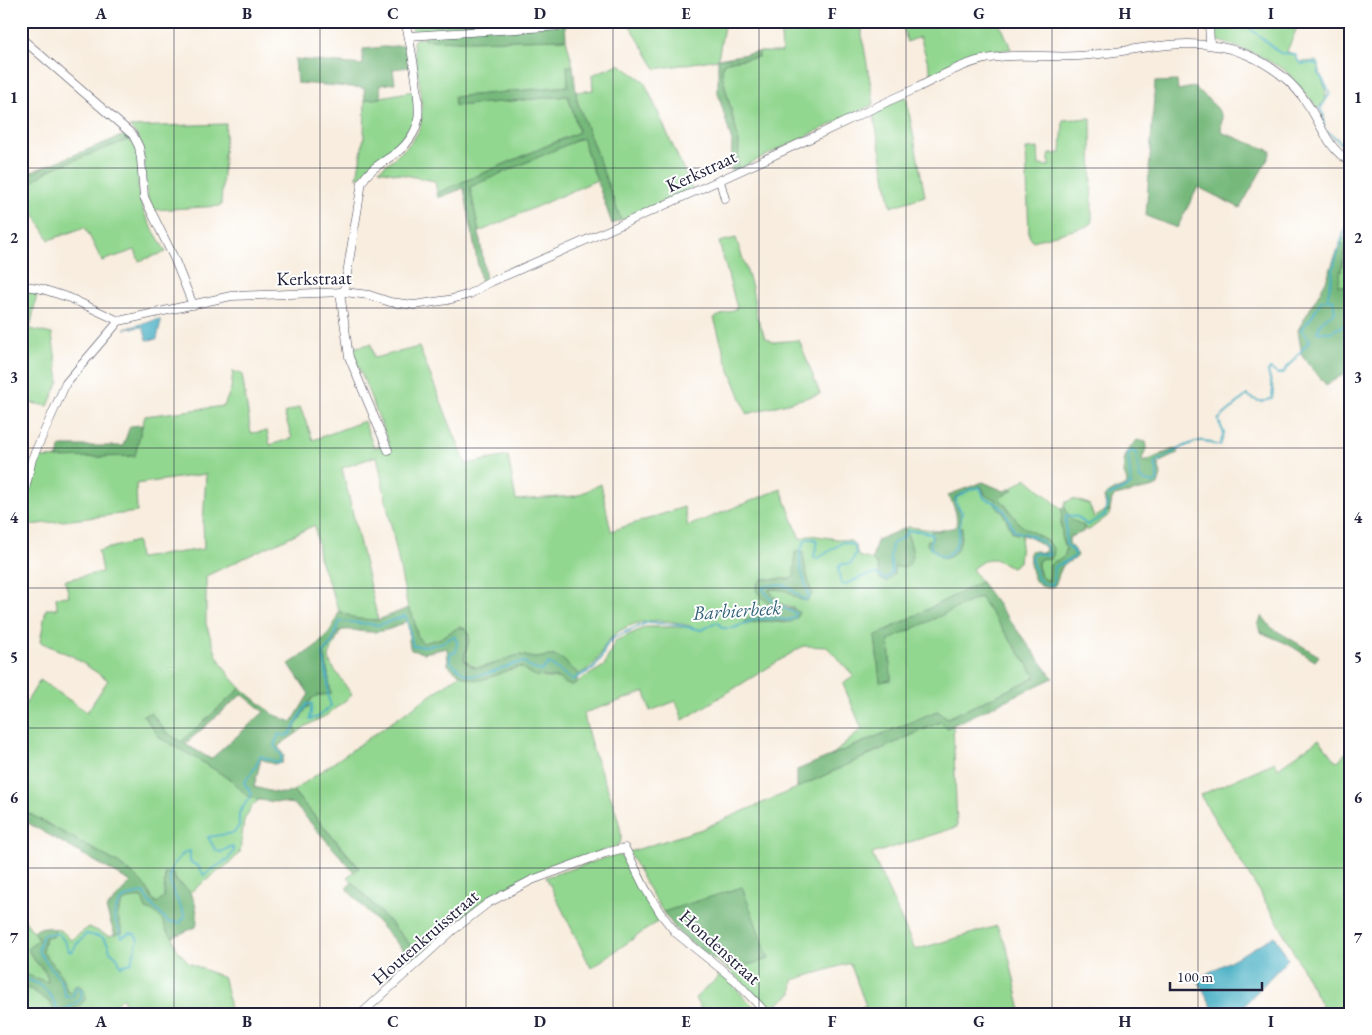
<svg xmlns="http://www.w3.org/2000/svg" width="1372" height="1035" font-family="'EB Garamond',serif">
<rect width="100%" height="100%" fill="#fff"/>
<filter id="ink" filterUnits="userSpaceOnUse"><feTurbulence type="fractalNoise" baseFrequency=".02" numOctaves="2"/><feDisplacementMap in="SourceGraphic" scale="10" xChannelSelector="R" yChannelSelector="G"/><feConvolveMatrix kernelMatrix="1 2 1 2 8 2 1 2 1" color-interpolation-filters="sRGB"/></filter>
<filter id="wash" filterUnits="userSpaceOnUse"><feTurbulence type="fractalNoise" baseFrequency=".0096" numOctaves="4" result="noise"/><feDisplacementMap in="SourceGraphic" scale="20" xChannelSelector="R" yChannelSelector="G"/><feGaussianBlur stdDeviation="1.12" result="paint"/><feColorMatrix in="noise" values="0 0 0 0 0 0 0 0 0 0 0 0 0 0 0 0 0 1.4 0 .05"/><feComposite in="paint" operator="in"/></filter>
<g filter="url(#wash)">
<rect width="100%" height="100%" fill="#f8edde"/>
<path fill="#92d790" stroke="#5a7c66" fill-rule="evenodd" d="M410,21H464L463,29L425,30V33H414Z
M471,21H568L470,28Z
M627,21H725L718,59L656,69Z
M780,21H862V35L874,104L738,169L739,142L722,74L723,64L730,61L759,57L758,52H782Z
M902,21H997L1003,30L1011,49C979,53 960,61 932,76L920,37L907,42Z
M1213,21H1300L1287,51L1296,56L1299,62L1316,61C1320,65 1319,67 1320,72C1324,88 1332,95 1317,109L1314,103L1285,70L1256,54L1217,40L1213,31Z
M417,38L460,41L566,39L573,66L568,67V86L455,97V106L568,96L579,132L437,193L435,181L379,170C392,160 410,147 418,132C427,116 416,63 413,43L414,40Z
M619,64L644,81L692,189L621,220L577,101L576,92L593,90L592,75Z
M413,91C419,132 410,137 379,161C372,166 365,174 357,178L364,136L365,100Z
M906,96L925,196L891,207L873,112Z
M1091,118L1092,223L1085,227L1033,241L1029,236L1026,149L1038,148L1039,165L1049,166V154L1061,153L1063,120Z
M226,124L221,206L153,210L147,196L143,147L137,135L129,127Z
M582,138L597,180L479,232L469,187Z
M130,139C143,155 136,177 139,196C142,215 157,235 166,252L139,261L135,250L102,261L85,227L49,240L21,190L49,170Z
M736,238L752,287L757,317L765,337L773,342L799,340L820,394L747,414L727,363L714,318L737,308L719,242Z
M1351,238V297L1345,286H1338L1346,245L1340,243L1342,239Z
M21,290L37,294L30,329L52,334L59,381L48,406L21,401Z
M371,344L374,358L419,347L466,464L508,456L516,500L576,496L601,484L611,531L684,507L688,526L781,489L800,539L810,535L851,541L856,546L858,556L872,560L877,564L880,579L895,566C900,568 902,568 907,566C918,558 909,539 905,528L909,527L932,530V541L960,543L962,528L959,527L955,497L979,486L982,487L984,494L995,499L996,506L1002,511L1013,533L1022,535L1019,562L1012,567C992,558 991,554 972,569L981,582L875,636L880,681L891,679L889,640L980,597L1036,677L948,718L937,711L832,755L862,729L843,684L854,676L827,647L803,646L683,720L676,701L650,711L645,692L584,713C587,732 593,752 600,769C605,784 626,830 620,843L615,847L557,867L507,888L487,898L456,922L420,955L348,877L359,867L293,791L461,674L467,678L520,667L545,678H558L565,684L572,685L604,666L615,641L646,627H692C664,616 626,618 606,643C604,646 603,650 601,653C596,664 589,669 579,674L557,656H551L534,658L521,655L512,657L505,661L477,668L468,663L465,660L469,633L466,630L460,627L439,639L423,643C412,635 419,621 408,608L377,456L342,468L378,620L357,619L339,611L319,557L315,525L206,576V624L217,656L229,675L241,688L181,742L166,732L151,713L160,738L206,764L232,781L247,796L259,800L252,806L244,820L240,852L231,862L189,893L186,888L175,879L174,874L165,873L164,899L157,903L153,900L146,887L134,875L118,863L21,809V711L40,680L87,712L108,680L72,656L40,642L46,609H57L56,597L69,596L65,580L102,572L98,551L137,541L139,558L204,549L203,523L206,474L136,484L137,512L22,526L31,480L37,458L134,456L145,416L224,406L231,389L233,371L242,374L251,433L267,431L270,445L292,438L284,413L300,407L313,440L364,421L374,448L389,443L351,348ZM803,553L804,562L812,595L793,596L787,590L769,589C773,598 783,607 794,608L786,623L764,621L745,624L771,614L780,615L783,613L775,609L756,590L758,583L762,579H789L795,576V568Z
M1026,478L1062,509L1061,525L1063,542L1066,549L1065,555L1061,559L1053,562L1050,565L1049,581L1042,578L1038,566V561L1043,558L1051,559L1054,551C1044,533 1031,536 1019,524C1012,516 1006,506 999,498L1013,490L1012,488Z
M1073,499L1089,504L1094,518L1105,511H1110L1109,515L1089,530H1085L1084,526L1070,519L1064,506L1066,502Z
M341,630L329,656L330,663L352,695L327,715L306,726L297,733L295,727C299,722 311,697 315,696C320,694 326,695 331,694L325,654L334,641L338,631Z
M940,722L947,728L953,725L957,827L872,854L915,950L997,926L1007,948L1021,1011L1020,1014H847L866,1006L850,963L793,980L792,993L769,1011L730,970L769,959L663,912L645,883L629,852L702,829L797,788Z
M1319,739L1337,762L1351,747V1014H1326L1280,926L1200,795L1275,762L1278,768Z
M615,855L620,856L626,861L660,920L591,968L546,877Z
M133,897H142L146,909L155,912L163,919L167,932L173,937L176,948L189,963L224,978L231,1014H127L123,997L106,1014H62L80,1005L74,987L71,992H68L59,971L42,951L45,937H53L55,929L62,931L71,940L89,927L109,936L122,933C118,917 115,916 124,901Z
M21,915L39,940L28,948C31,963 48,968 48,983L21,973Z
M722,974L757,1010L761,1014H703L695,998Z
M21,986L32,990L51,1003L55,1014H21Z"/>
<path fill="#75b87a" stroke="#4c6d5a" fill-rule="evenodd" d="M464,21H471L470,27L565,22L566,39L460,41L424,40L425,30L463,29Z
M406,45L410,67L393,69L395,83L380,85L381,98L365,100L364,88L297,83L295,59L363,65V49Z
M758,52L759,57L730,61L723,64L722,74L739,142L738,169L731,172L732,142L718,93V59Z
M567,66H573L577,101L621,220L612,224L582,138L470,187L478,226L486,280L481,283L464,188L438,198L437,193L579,132L568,96L455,106L454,97L568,86Z
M1177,81L1178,90L1193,87L1202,93L1217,108L1222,116L1221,132L1271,151L1269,157L1240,208L1198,187L1177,228L1146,216L1155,82Z
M127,134L130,139L49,170L21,190V176Z
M1340,243L1346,245L1338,286H1345L1351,297V370L1326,385L1302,356L1298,330L1326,281Z
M142,425L135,456L57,458L61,446H123L130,426Z
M1137,440L1146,442L1147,446L1142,459L1144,462L1176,448L1178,453L1158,463L1161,475L1158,485L1154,487L1115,496L1112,499L1110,511H1105L1106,507L1104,497L1108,493L1127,485C1127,480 1125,477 1124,473C1122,459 1127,449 1137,440Z
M983,482L1004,491L1012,488L1013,490L999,498C1007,506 1012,515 1019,523C1026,532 1064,542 1051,559L1043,558L1038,561C1037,569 1040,580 1049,581L1050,565L1053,562L1061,559L1065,555L1066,549L1063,542L1061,525L1062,509L1064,506L1070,519L1084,526L1083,532L1070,537C1066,545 1074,548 1078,555C1075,562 1066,560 1062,567C1058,573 1059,580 1054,586C1050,587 1045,588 1041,586C1032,583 1028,560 1030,551C1036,549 1039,554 1045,552L1046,548L1030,537L1013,533L1002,511L996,506L995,499L986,496L982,487L980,486L955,497V501L960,515L959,527H962C961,541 959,557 943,559L927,545L928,540H932V530L937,531L956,527C958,515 954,505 948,495Z
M905,528C909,539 918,558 907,566C903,568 900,568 895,566L894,575L887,582L880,579L877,564L872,560L877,540Z
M803,551L804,562L812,595L807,601C790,600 792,586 769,589C772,595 780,605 787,608C791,609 795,609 799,612L797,618L791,622L764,621L745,624L744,621L758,614L780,615L782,613L760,596L756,590L758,583L762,579H789L794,576L795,552Z
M981,582L1053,678L947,728L940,722L797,788V770L937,711L948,718L1036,677L980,597L889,640L891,680L880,682L875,636Z
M408,608C419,621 412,635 423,643L439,639L459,627L466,629C475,642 460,654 466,662C479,677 506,656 520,655C525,655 530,658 535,658C542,658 548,655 554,656C564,657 571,669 579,674L576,683L572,685L565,684L558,678L535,676L520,667C489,673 480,694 448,665L447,648L424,653L411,650C407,640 411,630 406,621C396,628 383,632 371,632C359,632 350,628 338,631L334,641L325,654L331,694C322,695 314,694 308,703L309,707H307L295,727L297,733L278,746L284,756L282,763L273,764L261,759L254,787C264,789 283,797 293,791L359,868L354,872L294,804L259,800L247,796L232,781L206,764L160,738L143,715L151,713L166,732L181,742L241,688L273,714L292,722L309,694L289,664C312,649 331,639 339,611L357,619L378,620ZM242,694L264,712L211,759L185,744Z
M1262,616L1272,628L1319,656L1315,661L1288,644L1260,632L1258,625Z
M21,809L118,863L134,875L146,887L153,900L157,903L164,898L165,873L174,874L175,880C178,884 184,885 187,889C196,899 199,915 196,927L173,937C158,925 169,917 146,909L142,898C117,896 114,913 123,932L115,935L106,909L131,882L21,819Z
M352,882L420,955L413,961L346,888Z
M742,887L769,959L730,970L701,951L678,932L663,912Z
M43,927L55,929L53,937H45L42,951L59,971L68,992H71L74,987L78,985L84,989L86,997C82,1008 67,1014 55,1014L51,1003L32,990L21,986V973L48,982C49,968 31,962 28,948L39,940L33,931Z"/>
<path fill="#44aec3" stroke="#33687f" d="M159,319L161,321L157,339L147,340L143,327L124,329Z
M1275,936L1288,959L1236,1014H1216L1197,979Z"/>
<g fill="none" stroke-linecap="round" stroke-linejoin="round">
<path stroke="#44aec3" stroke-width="2" d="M1241,21L1280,53L1295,54L1298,61L1302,64L1314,63L1318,65L1319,73L1330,93L1320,109L1324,116V126
M1328,132L1339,141L1351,157
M1327,300L1335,261L1351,211
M21,978C42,982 51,992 58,1011H63L81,999L82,991L77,987L72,997H66L61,981L38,951L43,934H59L65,942L68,950L72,952L76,945L86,934L102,937L108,944L110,951L117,957L121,966L131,963L138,940L135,934L130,933L122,937L114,917C117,898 126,895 144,893C149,905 160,912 168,922L180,923L185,916C177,897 160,878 177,860C182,855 184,852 190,851V862L198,866L204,875L228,859L234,851L232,846L221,852L216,851L208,837L234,833L239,826V813L252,794L244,783L256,766L260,756L279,763L282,756L274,745L279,734L284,736L290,734L307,704H312L310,719L318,717L331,706L328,697V682L323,653L332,642L340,621L379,625L405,616C411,628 409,634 413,646C429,647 440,645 454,636L457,642L456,652L450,654V661C455,666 462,674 469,675C485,678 507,664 524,662L531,668L541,671L549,663L572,680L594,668L601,658L606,646L613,638L648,622L678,625L701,630L718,622L722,628H734L753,620L768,618L789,620L795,617L796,613C781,609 771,601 762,588C769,585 784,583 791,589C796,593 798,597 805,600L809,597C804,576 793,559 806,539H815L817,543L814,556L817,559L843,542L854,545L856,552L851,564H842L838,568L840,580L843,585L864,576L876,574L886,580L892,572L890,557L892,544L902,538L908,531H920L932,534L930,547L941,556H947L955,548L958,538L962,512L956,504V498L969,490L980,487L984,498C1004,505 1006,512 1014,531C1027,534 1049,539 1049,555L1034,553L1031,558L1038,579L1044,584H1053L1054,567L1073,558L1076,554L1066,544V515L1078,517L1087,525L1105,515L1108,496L1131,485L1128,453L1132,451L1136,453L1140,479L1154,483L1157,481V469L1154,463C1165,456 1194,439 1205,441C1211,442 1214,446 1220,445L1224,433L1218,420L1247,395C1256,401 1263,404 1272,398L1273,389L1268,372L1270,369L1278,374L1283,373L1310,340L1301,329L1311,318L1321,301L1333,299L1335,312L1322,321L1317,332H1331L1351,321"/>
</g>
</g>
<g filter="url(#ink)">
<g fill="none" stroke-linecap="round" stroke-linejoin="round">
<defs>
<path id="minor" d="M1209,21L1210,44
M409,36L561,26
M21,38L133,135L139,147L141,159L144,197L174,258L193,305
M720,181L725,199
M21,285L42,289L70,298L119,321L231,296L344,292L369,295L390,302L414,305L448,300L470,294L486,284C594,237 702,189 809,139C846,121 882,104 919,87C936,78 962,64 981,60C1012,52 1046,58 1078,56C1133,53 1191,32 1245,54C1270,64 1294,82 1308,105C1322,125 1328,150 1351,162
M340,292L349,357L388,450
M344,292L362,182C370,167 388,160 400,150C407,144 415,133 417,124C423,107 410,41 405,21
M21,508L32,459L66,383L119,321
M361,1014L452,931L488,903L532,880L605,853L625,848L645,888L661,914L676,933L735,980L767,1014"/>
</defs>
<use href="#minor" stroke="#424053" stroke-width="9"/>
<use href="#minor" stroke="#fff" stroke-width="8"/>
</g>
</g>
<path fill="none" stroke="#22223b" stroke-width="1" stroke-opacity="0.55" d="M174,21V1014M320,21V1014M466,21V1014M613,21V1014M759,21V1014M906,21V1014M1052,21V1014M1198,21V1014M21,168H1351M21,308H1351M21,448H1351M21,588H1351M21,728H1351M21,868H1351"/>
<g text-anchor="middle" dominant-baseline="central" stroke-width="4" stroke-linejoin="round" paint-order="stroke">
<g font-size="19" fill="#22223b" stroke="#fff">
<text transform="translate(701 171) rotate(-25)">Kerkstraat</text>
<text transform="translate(314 278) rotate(-1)">Kerkstraat</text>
<text transform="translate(425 937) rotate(-41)">Houtenkruisstraat</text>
<text transform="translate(720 947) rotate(42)">Hondenstraat</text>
</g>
<g font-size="20" font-style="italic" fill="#316178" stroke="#fff">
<text transform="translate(737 610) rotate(-4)">Barbierbeek</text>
</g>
</g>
<rect width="1372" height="1035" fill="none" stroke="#fff" stroke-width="55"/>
<path d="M1170 982v8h92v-8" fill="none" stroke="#22223b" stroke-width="2.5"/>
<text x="1177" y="982" font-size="15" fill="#22223b" stroke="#ffffff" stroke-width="4" paint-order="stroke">100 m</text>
<rect x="28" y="28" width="1316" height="980" fill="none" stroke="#22223b" stroke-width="2"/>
<g font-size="16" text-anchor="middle" font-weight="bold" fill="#22223b">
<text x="101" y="19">A</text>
<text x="247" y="19">B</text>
<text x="393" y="19">C</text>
<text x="540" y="19">D</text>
<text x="686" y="19">E</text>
<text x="832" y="19">F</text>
<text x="979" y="19">G</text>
<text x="1125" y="19">H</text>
<text x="1271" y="19">I</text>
<text x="14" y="103">1</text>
<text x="1358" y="103">1</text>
<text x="14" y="243">2</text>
<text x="1358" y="243">2</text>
<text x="14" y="383">3</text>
<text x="1358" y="383">3</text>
<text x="14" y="523">4</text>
<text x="1358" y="523">4</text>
<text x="14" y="663">5</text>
<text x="1358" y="663">5</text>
<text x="14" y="803">6</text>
<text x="1358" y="803">6</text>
<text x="14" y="943">7</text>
<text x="1358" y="943">7</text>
<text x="101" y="1027">A</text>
<text x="247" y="1027">B</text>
<text x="393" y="1027">C</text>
<text x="540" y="1027">D</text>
<text x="686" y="1027">E</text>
<text x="832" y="1027">F</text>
<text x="979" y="1027">G</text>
<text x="1125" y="1027">H</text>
<text x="1271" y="1027">I</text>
</g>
</svg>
